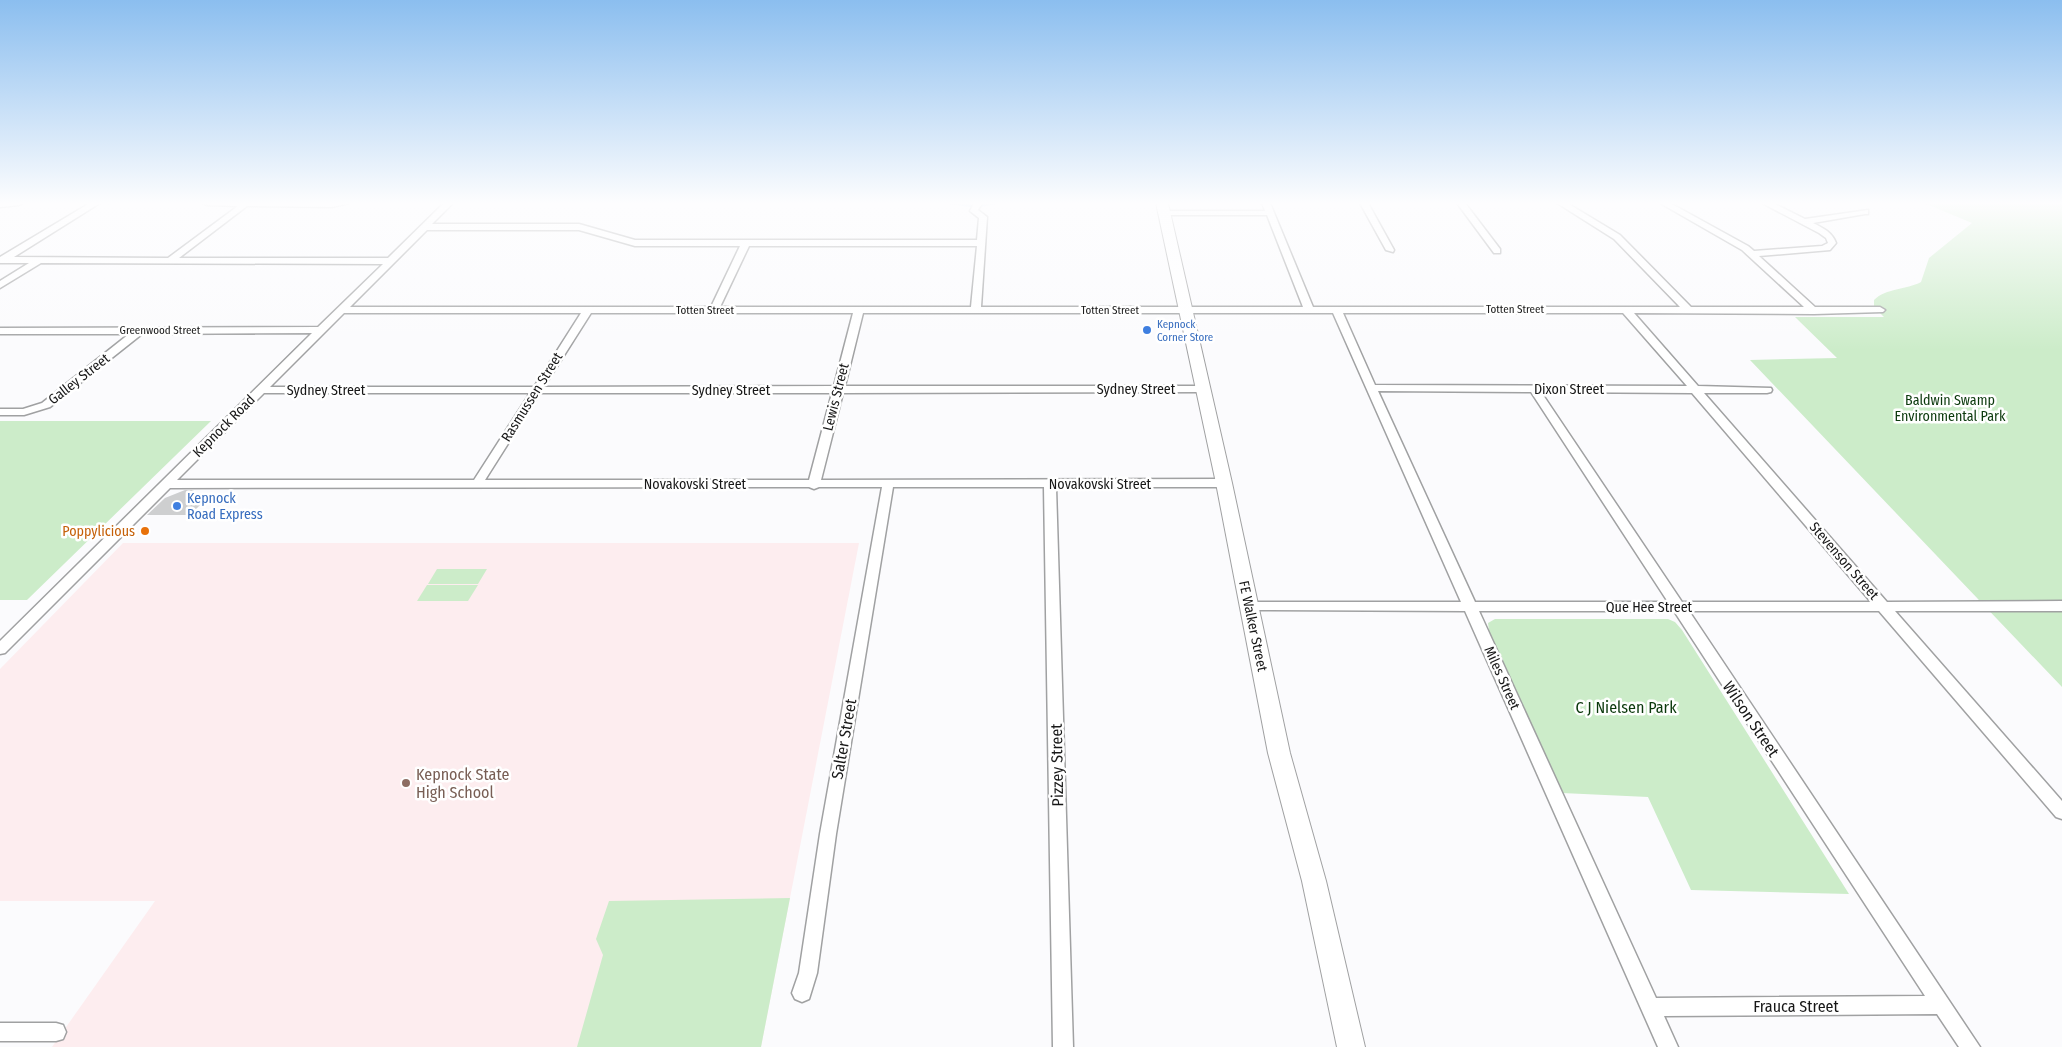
<svg xmlns="http://www.w3.org/2000/svg" width="2062" height="1047" font-family="'Fira Sans Condensed',sans-serif">
<rect width="100%" height="100%" fill="#fbfbfd"/>
<path fill="#fdedef" d="M123,543H859L761,1047H52L155,901H0V669Z"/>
<path fill="#ccecc9" d="M1924,203H2062V687L1750,360L1837,358L1795,317H1884L1874,307V300C1886,288 1906,290 1921,282L1929,258L1972,223Z
M0,421H211L27,600H0Z
M437,569H487L478,584H428Z
M427,585H478L468,601H417Z
M1495,619H1668L1675,622L1682,630L1849,894L1691,890L1648,797L1562,793L1489,631L1488,623Z
M790,898L761,1047H577L603,955L596,939L609,901Z"/>
<g fill="none" stroke-linecap="round" stroke-linejoin="round">
<path stroke="#a1cdfa" stroke-width="2.5" d="M109,203H111
M950,203L972,206
M978,206L996,203"/>
</g>
<path fill="#cecfd0" d="M185,490H194L189,495H210L190,515H147L165,498Z"/>
<g fill="none" stroke-linecap="round" stroke-linejoin="round">
<defs>
<path id="minor" d="M0,203H23L19,205L0,207Z
M90,203H100L14,257L168,258L238,206L207,205L203,203H349L332,207L247,206L179,258H388L444,203H453L432,224H579L635,240H977L979,218L970,211L974,203H982L978,210L987,217L981,307H1303L1267,215H1164L1160,213L1164,211H1265L1262,203H1270L1313,307H1680L1614,239L1557,203H1567L1620,235L1691,307H1804L1742,250L1660,203H1670L1748,246L1754,251L1822,246L1828,243L1826,238L1819,233L1762,203H1773L1805,219L1868,210V214H1865L1813,223C1823,228 1832,232 1836,243L1830,250L1759,256L1815,307H1880L1885,310L1883,312L1814,314L1634,313L1698,386L1771,388L1772,390L1771,392L1767,393H1704L1887,602L2062,601V611H1895L2062,801V819L2056,817L1879,611H1689L1980,1047H1959L1937,1014L1664,1016L1678,1047H1658L1465,611L1245,610L1243,607L1245,604L1250,602H1461L1333,313H863L845,386H1204L1209,389L1204,392L843,393L821,480L1224,479L1230,483L1224,487H1056L1073,1047H1053L1044,487H893L836,834L817,973L809,999L802,1002L795,999L792,993L799,973L820,834L882,487H819L814,489L809,487L170,488L5,653L0,654V641L312,333L142,334L50,407L24,415H0V409H23L42,403L129,334H0V328L318,327L383,264L41,263L0,288V281L29,263H0V257ZM427,230H579L635,246H740L711,307H350ZM749,246H977L971,307H720ZM344,313H581L534,387H270ZM591,313H853L834,386L544,387ZM1343,313H1623L1687,386L1375,385ZM1378,391L1531,392L1668,602H1475ZM1541,392L1692,393L1871,602H1682ZM264,393H530L474,480H177ZM540,393H832L809,480H485ZM1479,611H1674L1925,996L1656,998Z
M1360,203H1368L1394,250L1393,252L1386,250Z
M1457,203H1465L1500,249V253H1494Z
M0,1023H56L63,1025L66,1032L63,1039L56,1041H0Z"/>
<path id="secondary" d="M1156,203H1168L1232,483L1290,753L1326,881L1365,1047H1337L1302,881L1268,753L1216,483Z"/>
</defs>
<use href="#minor" stroke="#a0a1a2" stroke-width="3"/>
<use href="#secondary" stroke="#a0a1a2" stroke-width="2"/>
<use href="#minor" fill="#fff" fill-rule="evenodd"/>
<use href="#secondary" fill="#fff" fill-rule="evenodd"/>
</g>
<linearGradient id="sky" x2="0" y2="1"><stop stop-color="#8bbeef"/><stop offset="0.58" stop-color="#fdfdfe"/><stop offset="1" stop-color="#fdfdfe" stop-opacity="0"/></linearGradient>
<rect width="2062" height="350" fill="url(#sky)"/>
<g fill="#3f7fe0" stroke="#fff" stroke-width="2">
<circle cx="1147" cy="330" r="5"/>
<circle cx="177" cy="506" r="5"/>
</g>
<circle fill="#e8710a" stroke="#fff" stroke-width="2" cx="145" cy="531" r="5"/>
<circle fill="#8d6e63" stroke="#fff" stroke-width="2" cx="406" cy="783" r="5"/>
<g text-anchor="middle" dominant-baseline="central" stroke-width="5" stroke-linejoin="round" paint-order="stroke">
<g font-size="11" fill="#171717" stroke="#fff">
<text x="1515" y="309">Totten Street</text>
<text x="705" y="310">Totten Street</text>
<text x="1110" y="310">Totten Street</text>
<text x="160" y="330">Greenwood Street</text>
</g>
<g font-size="11" fill="#366cbe" stroke="#fff" text-anchor="start">
<text x="1157" y="324">Kepnock<tspan x="1157" dy="13">Corner Store</tspan></text>
</g>
<g font-size="14" fill="#171717" stroke="#fff">
<text transform="translate(79 379) rotate(-38)">Galley Street</text>
<text x="1136" y="389">Sydney Street</text>
<text x="1569" y="389">Dixon Street</text>
<text x="326" y="390">Sydney Street</text>
<text x="731" y="390">Sydney Street</text>
<text transform="translate(532 397) rotate(-58)">Rasmussen Street</text>
<text transform="translate(836 397) rotate(-76)">Lewis Street</text>
<text transform="translate(224 426) rotate(-45)">Kepnock Road</text>
<text x="695" y="484">Novakovski Street</text>
<text x="1100" y="484">Novakovski Street</text>
<text transform="translate(1844 561) rotate(49)">Stevenson Street</text>
<text x="1649" y="607">Que Hee Street</text>
<text transform="translate(1253 626) rotate(78)">FE Walker Street</text>
<text transform="translate(1502 678) rotate(66)">Miles Street</text>
</g>
<g font-size="14" fill="#0b390c" stroke="#fff">
<text x="1950" y="400">Baldwin Swamp<tspan x="1950" dy="16">Environmental Park</tspan></text>
</g>
<g font-size="14" fill="#366cbe" stroke="#fff" text-anchor="start">
<text x="187" y="498">Kepnock<tspan x="187" dy="16">Road Express</tspan></text>
</g>
<g font-size="14" fill="#c56008" stroke="#fff" text-anchor="end">
<text x="135" y="531">Poppylicious</text>
</g>
<g font-size="16" fill="#0b390c" stroke="#fff">
<text x="1626" y="707">C J Nielsen Park</text>
</g>
<g font-size="16" fill="#171717" stroke="#fff">
<text transform="translate(1751 719) rotate(56)">Wilson Street</text>
<text transform="translate(844 739) rotate(-80)">Salter Street</text>
<text transform="translate(1057 765) rotate(-91)">Pizzey Street</text>
<text x="1796" y="1006">Frauca Street</text>
</g>
<g font-size="16" fill="#785e54" stroke="#fff" text-anchor="start">
<text x="416" y="774">Kepnock State<tspan x="416" dy="18">High School</tspan></text>
</g>
</g>
</svg>
